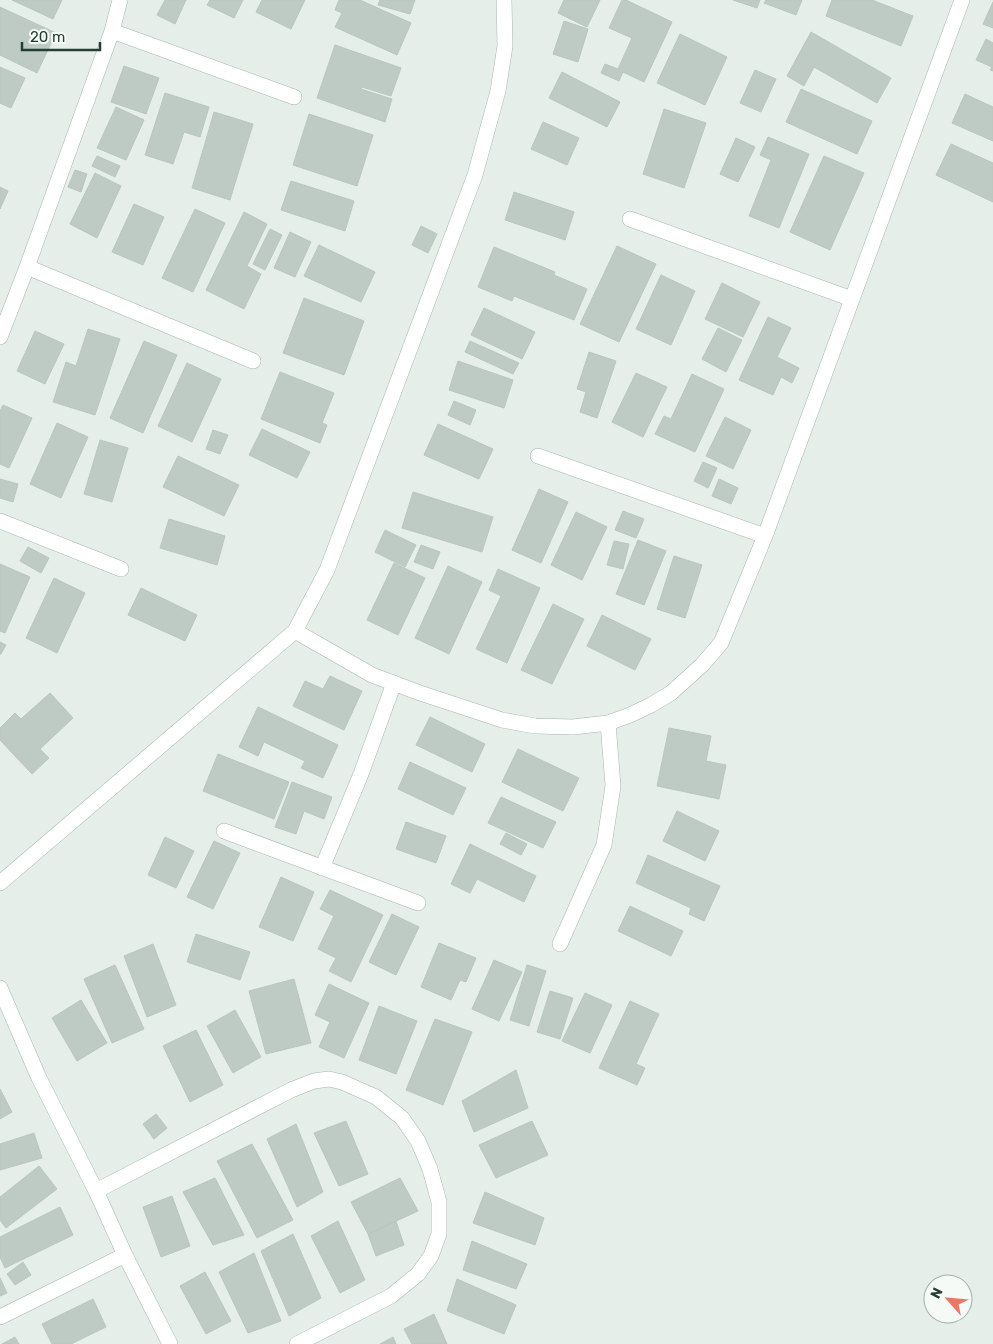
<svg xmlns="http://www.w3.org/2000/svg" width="993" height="1344" font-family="Rubik,sans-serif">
<rect width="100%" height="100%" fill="#e5eee9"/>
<path fill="#bdcbc4" stroke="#b8c7bf" d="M12,0H62L53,19Z
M165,0H186L175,24L157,15Z
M210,0H243L234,18L207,5Z
M262,0H305L291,29L256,12Z
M339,0H360L411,23L397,55L335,27L342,13L335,10Z
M380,0H415L410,14L378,5Z
M564,0H600L587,27L558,13Z
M622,0H626L672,22L644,82L623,72L619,81L601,73L605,64L618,69L632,38L609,28Z
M733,0H760L757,8Z
M766,0H802L796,15L764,3Z
M832,0H872L913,16L901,46L826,16Z
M993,2V28L983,24Z
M0,7L56,33L37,73L0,55Z
M564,21L588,29L578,62L553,54Z
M811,32L891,78L877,103L814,67L804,86L787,76Z
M680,34L727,57L705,105L657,83Z
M986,39L993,43V71L990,70L992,67L976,60Z
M335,45L401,68L391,96L362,87L361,89L392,99L385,122L317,98Z
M124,66L159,78L146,114L111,102Z
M0,67L25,78L11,108L0,103Z
M755,70L776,79L761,112L740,103Z
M562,72L620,102L607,127L549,98Z
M801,89L872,121L857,154L786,122Z
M165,93L209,107L200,137L184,132L173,164L145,155Z
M965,94L993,107V141L952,123Z
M116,107L144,120L126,160L97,148Z
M664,109L706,123L684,188L643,174Z
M214,112L253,124L230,200L192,188Z
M309,114L373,135L357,186L293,165Z
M543,122L579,138L567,165L531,149Z
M768,137L809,154L779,228L749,216L771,160L760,155Z
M736,138L755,147L738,182L720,174Z
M951,144L993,163V202L936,175Z
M97,156L120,166L115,177L92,166Z
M824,156L864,173L830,250L790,232Z
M75,170L87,174L81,192L68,187Z
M95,173L121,186L97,238L70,224Z
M291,181L354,201L345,231L281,210Z
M0,187L8,191L0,209Z
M514,192L574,212L565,240L505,220Z
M134,204L164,217L143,265L112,252Z
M195,209L225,223L193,292L162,278Z
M244,212L267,224L247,266L261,274L244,309L206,290Z
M421,226L437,234L428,253L412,245Z
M270,229L282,235L265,270L253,264Z
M290,232L311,242L295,277L274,268Z
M319,245L375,272L361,302L304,276Z
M617,246L656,264L619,342L580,324Z
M494,247L555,272L554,275L587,289L574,320L514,296L512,301L478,287Z
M661,275L695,291L671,345L636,329Z
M722,283L760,302L743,337L705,319Z
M304,298L364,321L344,375L283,353Z
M484,308L535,332L522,359L471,335Z
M768,317L791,328L777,357L799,368L792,383L781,377L773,395L739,380Z
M718,328L742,340L726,372L702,359Z
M88,329L120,339L95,415L53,402L66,362L76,366Z
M35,331L64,344L45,384L17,371Z
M144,341L177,355L143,433L110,418Z
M470,341L519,363L513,374L465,352Z
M589,352L616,361L597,418L580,412L586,392L577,389Z
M458,361L513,380L504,408L449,390Z
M187,363L221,379L192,442L158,426Z
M280,372L334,393L322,423L327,425L320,443L261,419Z
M636,373L667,387L643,437L612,422Z
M692,374L724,389L695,452L655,434L664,416L671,419Z
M454,401L476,410L470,425L448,415Z
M3,405L32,418L9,468L0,464V411Z
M725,417L751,430L733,469L706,456Z
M57,423L88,437L61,498L30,484Z
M438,424L493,449L479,479L424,455Z
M262,429L310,452L297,478L249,455Z
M213,430L228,435L220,454L206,449Z
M100,440L128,448L112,502L84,494Z
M178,456L239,485L224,516L163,487Z
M703,462L717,468L708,488L694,481Z
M0,479L18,484L13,502L0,498Z
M719,479L738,488L731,504L712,496Z
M539,489L568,502L541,563L512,550Z
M413,492L493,517L482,552L402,528Z
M623,511L644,519L636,538L615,530Z
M576,512L607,527L582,580L551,565Z
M169,519L225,536L217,565L160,548Z
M385,530L416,545L405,567L375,552Z
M638,540L666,551L644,605L616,594Z
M614,541L629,544L623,569L607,565Z
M421,545L440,552L433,569L414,562Z
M28,547L49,558L41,573L20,561Z
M674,556L702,565L685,618L657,609Z
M394,563L425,578L398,635L367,620Z
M0,564L30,577L5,633L0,631Z
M448,566L482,582L449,654L415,638Z
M498,569L540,588L507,663L476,649L501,596L489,590Z
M54,578L85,593L57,653L26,638Z
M141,588L197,615L185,641L128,615Z
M553,604L584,619L552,684L521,670Z
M602,615L651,639L635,670L587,646Z
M0,642L6,645L1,654H0Z
M330,676L362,691L344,730L293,706L305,681L323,689Z
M50,693L73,718L40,749L49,758L32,774L0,740V728L15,713L21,719Z
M258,707L338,745L323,778L301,768L305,761L264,742L258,756L239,747Z
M430,717L485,744L472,772L416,745Z
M669,728L711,736L706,761L726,765L719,799L657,786Z
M518,749L579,778L563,811L502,782Z
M218,754L289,782L274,819L203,791Z
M410,762L466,788L453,815L398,789Z
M292,782L332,797L324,819L304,811L296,834L275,827Z
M501,797L556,822L543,848L488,823Z
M677,811L719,831L705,861L663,841Z
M406,822L446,836L436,863L396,849Z
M506,833L527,844L521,855L500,844Z
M165,837L194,851L176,888L148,875Z
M214,841L240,853L213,909L187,897Z
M470,844L536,876L524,902L477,879L470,893L451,884Z
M648,855L720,886L704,921L689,914L691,908L636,883Z
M281,877L314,892L293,941L259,927Z
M330,890L383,915L351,982L329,971L336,958L318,949L334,916L320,909Z
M630,906L683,931L671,956L618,931Z
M392,914L419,927L396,975L369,962Z
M196,934L250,952L240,980L187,962Z
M439,943L476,958L466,982L460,980L451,1000L421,987Z
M153,944L176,1005L147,1017L124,956Z
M494,960L522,972L499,1021L472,1009Z
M115,965L144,1029L112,1043L84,979Z
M527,965L546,971L529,1026L510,1020Z
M294,979L311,1043L266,1054L249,991Z
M329,984L369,1003L344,1058L319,1047L330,1022L315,1015Z
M550,991L573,998L560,1039L537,1032Z
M585,993L612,1005L590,1053L562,1041Z
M81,1000L107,1043L77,1061L52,1018Z
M630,1001L659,1014L636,1064L645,1068L637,1085L599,1068Z
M379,1006L417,1021L396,1074L359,1060Z
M235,1010L261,1057L233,1073L207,1026Z
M435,1019L472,1032L443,1105L406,1090Z
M196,1030L223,1085L190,1102L163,1046Z
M516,1070L528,1108L474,1132L462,1101Z
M0,1089L12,1112L0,1119Z
M156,1114L167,1128L154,1139L143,1124Z
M346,1121L368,1174L339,1186L314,1133Z
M532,1121L548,1155L496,1178L479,1145Z
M296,1124L323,1192L297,1207L267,1139Z
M34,1133L42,1158L0,1170V1144Z
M252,1144L293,1220L257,1238L217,1161Z
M39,1166L57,1189L6,1228L0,1220V1197Z
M215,1178L244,1235L213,1245L183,1192Z
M400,1178L418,1211L368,1234L351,1202Z
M485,1192L544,1218L535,1245L473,1223Z
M172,1196L190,1246L161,1257L143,1207Z
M60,1207L73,1235L5,1268L0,1257V1237Z
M338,1221L365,1280L340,1293L311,1236Z
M396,1221L404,1245L376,1256L368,1234Z
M293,1234L321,1298L289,1316L261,1251Z
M472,1241L527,1264L516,1289L463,1270Z
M254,1253L281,1321L248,1333L219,1272Z
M23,1262L31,1275L15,1285L7,1274Z
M205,1272L231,1321L206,1334L180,1286Z
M0,1278L7,1293L0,1296Z
M457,1279L516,1305L504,1334L447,1311Z
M93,1299L106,1327L71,1344H52L42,1324Z
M434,1314L447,1344H412L404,1329Z
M15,1337L19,1344H2Z
M393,1337L396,1344H380Z"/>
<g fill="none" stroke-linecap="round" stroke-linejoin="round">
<defs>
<path id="street" d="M112,31L294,97
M630,219L852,299
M27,267L253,361
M0,337L27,267L112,31L120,0
M538,456L765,536
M0,521L121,569
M295,631L372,675L420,693L502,720L535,726L573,727L608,723L630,715L651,705L671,693L702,665L721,643L765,536L962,0
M224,831L418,903
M322,868L361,774L394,683
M0,883L295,631L327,570L475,175L498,91L505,46L504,0
M560,944L604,845L613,786L608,723
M0,988L39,1078L96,1191L125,1255L170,1344
M96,1191L291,1090L314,1081L329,1079L342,1082L376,1097L402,1118L418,1141L430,1169L439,1202V1234L431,1256L418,1274L391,1296L297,1344
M0,1317L125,1255"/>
</defs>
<use href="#street" stroke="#a8b6af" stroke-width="16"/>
<use href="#street" stroke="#fff" stroke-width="15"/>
</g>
<g transform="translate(948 1299) rotate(297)"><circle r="24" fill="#f6faf7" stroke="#a2afa9"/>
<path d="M0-4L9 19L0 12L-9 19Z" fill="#ec7764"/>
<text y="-8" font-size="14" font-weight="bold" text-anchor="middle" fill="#253f35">N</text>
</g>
<path d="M22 42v8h78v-8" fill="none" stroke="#253f35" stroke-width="2.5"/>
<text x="30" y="42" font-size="15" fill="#253f35" stroke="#f6faf7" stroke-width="4" paint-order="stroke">20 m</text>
</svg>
